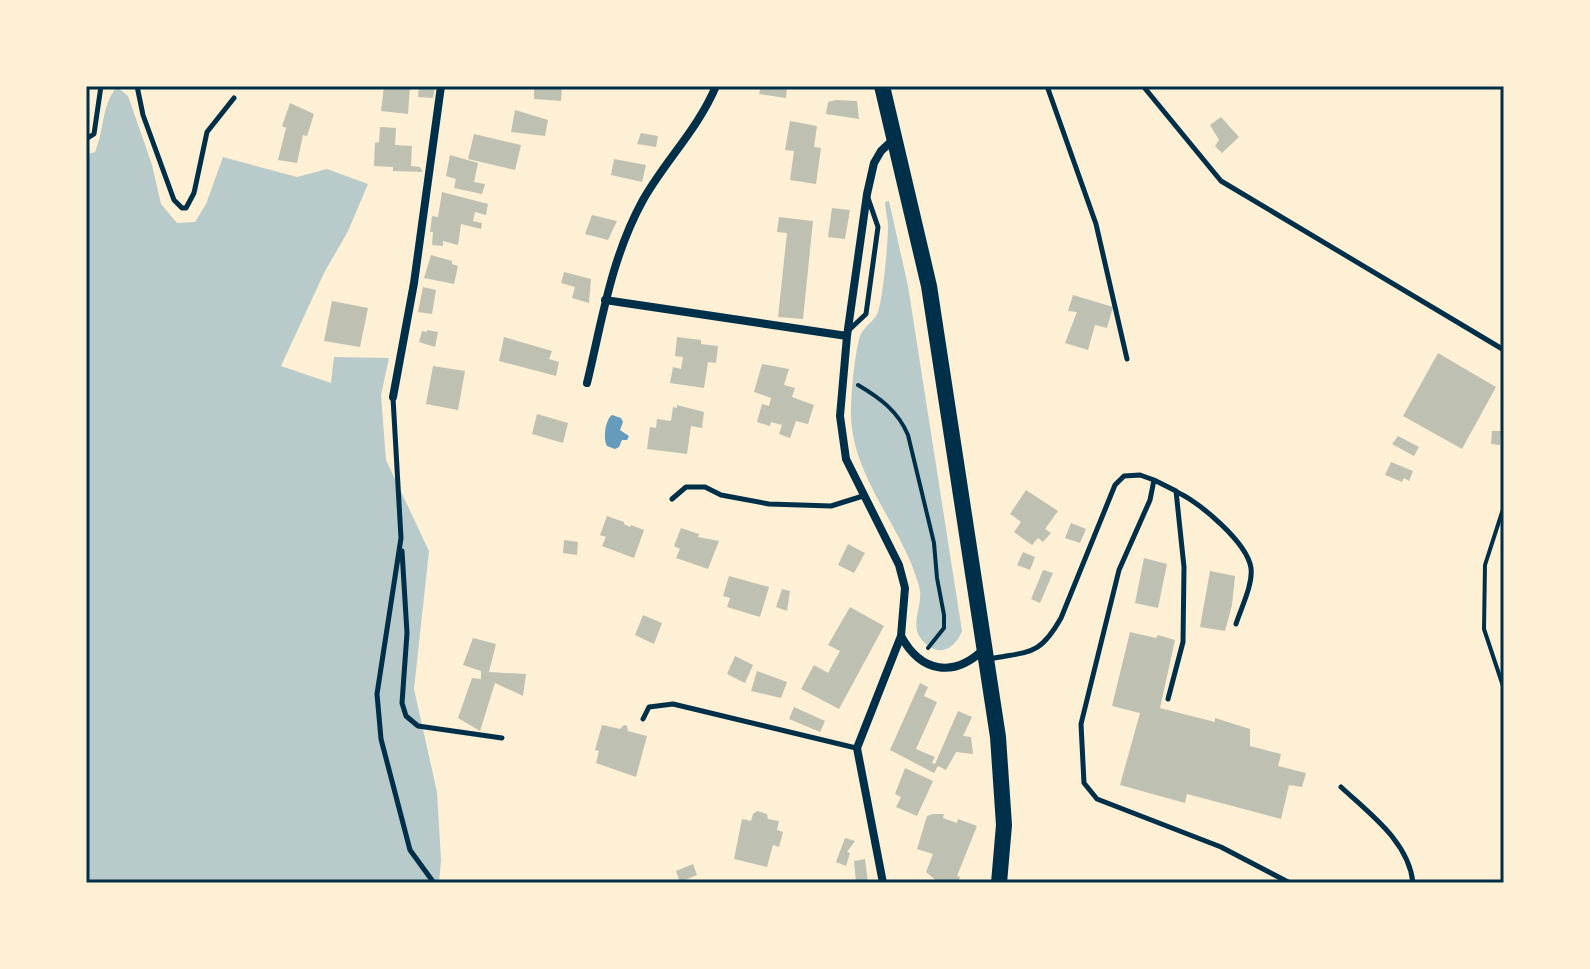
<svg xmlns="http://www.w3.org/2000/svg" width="1590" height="969" font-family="'Titillium Web',sans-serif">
<rect width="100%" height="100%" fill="#fdf0d5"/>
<path fill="#b9caca" d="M117,87L128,96L152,165L161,204L177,223L195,222L206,204L223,157L297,177L327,169L368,184L348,231L324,273L281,366L331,383L334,357L389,358L381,395L386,460L429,551L414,689L437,792L441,860L439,883H86V155L95,152C105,128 101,106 117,87Z
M889,201L908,286L962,631C954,651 937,658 921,639C910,626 922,606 920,591C919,583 915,575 913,568C893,517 852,471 851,415C851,394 854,357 860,336C863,327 875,321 878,312C883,298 888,243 888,226C888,218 885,210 885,202Z"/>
<path fill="#669bbc" d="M612,415L621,418L623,422L620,430L629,436L627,440H622L619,447L615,449L607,446C603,439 605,420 612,415Z"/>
<path fill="#bec0b2" d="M384,86H410L408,114L381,111Z
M419,86H435L433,98L418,97Z
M534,86H562L561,101L534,99Z
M761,86H787L786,98L759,94Z
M836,100L857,101L859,119L826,114L828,102Z
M290,103L314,114L307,136L303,135L297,163L278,160L286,128L282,126Z
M515,110L548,120L545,136L511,132Z
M1221,117L1239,137L1222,153L1215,146L1219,140L1210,125Z
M790,121L817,126L814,147L821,148L816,184L790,180L794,151L785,150Z
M380,127L396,128L395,145L412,146L411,166L420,167L423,172L393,171V167L374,166L375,143L379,142Z
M641,133L658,136L656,147L637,144Z
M474,134L521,145L515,170L468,159Z
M450,155L478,163L474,182L485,184L482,194L454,188L456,179L446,176Z
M614,159L646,165L642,182L611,175Z
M442,192L488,204L486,215L475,212L473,221L482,223L481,229L461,224L458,245L443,241V246L432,245L433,232H430L432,216L438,217Z
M832,208L850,210L845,239L828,237Z
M592,215L617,221L608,240L585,234Z
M779,217L813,221L803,319L778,317L787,233L777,232Z
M431,255L452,261V264L458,266L454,284L424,278Z
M564,272L591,279L589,303L572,298L575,287L561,283Z
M423,287L436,290L432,314L418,312Z
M1073,295L1113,307L1107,328L1095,325L1088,350L1065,343L1077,312L1068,311Z
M332,301L368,308L360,347L324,341Z
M427,330L438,332L435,347L419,342L422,331L427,332Z
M504,337L552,351L549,359L559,362L556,376L499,361Z
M677,337L701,340V344L718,346L716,363L708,362L704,388L670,383L673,367L681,369L683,357L675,356Z
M1438,353L1496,387L1462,449L1403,416Z
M762,364L789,369L784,385L795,388L792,397L814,405L808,424L796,421L790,438L779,434L782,425L771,422L770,426L757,422L762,404L769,406L771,398L754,392Z
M433,366L465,371L458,410L426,404Z
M677,405L704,412L702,428L691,426L687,454L647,449L650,427L656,428L657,419L671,421L673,407L677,408Z
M537,414L568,423L563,443L532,434Z
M1492,431H1501L1500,445L1491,444Z
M1398,436L1419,447L1414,456L1392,444Z
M1391,462L1413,471L1409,481L1404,478L1402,482L1385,475Z
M1026,490L1058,511L1045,529L1051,533L1043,542L1038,538L1032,545L1014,532L1021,522L1010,514Z
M607,516L624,522V524L630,527L631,525L644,530L634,558L602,546L606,537L600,535Z
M1071,523L1086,529L1080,543L1065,538Z
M681,528L699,534L698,537L719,541L708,569L676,558L680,549L674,546Z
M564,540L578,542L577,555L563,553Z
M848,544L865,553L854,573L838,565Z
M1023,552L1035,557L1030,570L1017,565Z
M1144,558L1167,564L1158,608L1135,603Z
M1043,570L1053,573L1040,603L1031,599Z
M1210,571L1235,576L1232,605L1225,631L1200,627Z
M729,576L769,587L760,617L727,607L730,598L723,596Z
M782,589L790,591L787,611L776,607Z
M850,607L884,626L839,709L801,689L814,665L828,673L840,651L828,645Z
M643,615L662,623L654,644L635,635Z
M1130,632L1156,638L1158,635L1175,640L1160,708L1215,722V718L1250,729V746L1281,754L1278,766L1306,773L1302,787L1289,785L1281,819L1187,794L1185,803L1120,785L1140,713L1112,706Z
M473,638L496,644L489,672L526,674L523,696L495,683L480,731L458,718L472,678L481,679V671L463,665Z
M735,656L753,665L745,683L727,674Z
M757,671L787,682L781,698L751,691Z
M920,683L928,687L924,696L937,702L916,749L935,757L932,763L935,764L958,711L972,717L963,736L971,737L973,754L956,752L946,770L938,766L934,773L890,750Z
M794,707L825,721L820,732L789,719Z
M602,725L620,729L624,725L627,726L628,731L647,736L636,777L596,763L599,751L595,750Z
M905,768L933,781L917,816L896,807L901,797L895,794Z
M757,811L767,814L768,819L779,821L777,830L783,832L779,847L773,845L767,867L734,859L742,819L751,821L753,814Z
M933,814H944L943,818L957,823L958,819L977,826L957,876L960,877L958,883H939L926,872L933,854L917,849L927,816Z
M845,838L855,841L847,852L850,853L846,866L836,862Z
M865,859L868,883H856L854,861Z
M693,864L697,875L680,882L676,871Z"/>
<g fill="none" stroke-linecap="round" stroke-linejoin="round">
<path stroke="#003049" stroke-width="4" d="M858,385C880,398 898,411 908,435L934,543L937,578L944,615V628L928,648
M1504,506L1485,565L1484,629L1504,689"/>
<path stroke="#003049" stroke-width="5" d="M137,86L143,115L174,200L182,208H186L194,193L207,132L234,98
M1047,86L1096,224L1127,359
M1143,86L1221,181L1504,350
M86,139L94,134L101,86
M849,330L866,314L878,227L868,198
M393,398L401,538L377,694L381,739L410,850L434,883
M1154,480L1176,491L1184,567L1183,642L1168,699
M1177,492C1200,503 1247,542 1251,568C1253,585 1241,608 1236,624
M672,499L686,487H705L721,495L769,504L831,506L863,496
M402,551L407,633L402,703L406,716L418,726L502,738
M989,659C1029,651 1039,657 1061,618L1115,485L1124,476L1140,475L1154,480L1150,500L1119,570L1081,724L1084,783L1097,799L1221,847L1290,883
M643,719L649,707L673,704L856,748
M1341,787C1370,814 1409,842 1413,883"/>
<path stroke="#003049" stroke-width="8" d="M605,300L847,336
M587,383C602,321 611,258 643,200C665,161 698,129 716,86
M393,397L414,283L441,86
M901,636C921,673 954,678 984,649
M883,883L857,748L901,636L905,588L899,565L846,459L840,416L847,336L867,194L874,163L881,151L895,138"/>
<path stroke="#003049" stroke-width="16" d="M882,86L929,286L998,737L1004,825L999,883"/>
</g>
<rect width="1590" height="969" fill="none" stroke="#fdf0d5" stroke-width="176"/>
<rect x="88" y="88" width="1414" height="793" fill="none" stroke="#003049" stroke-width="3"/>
</svg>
